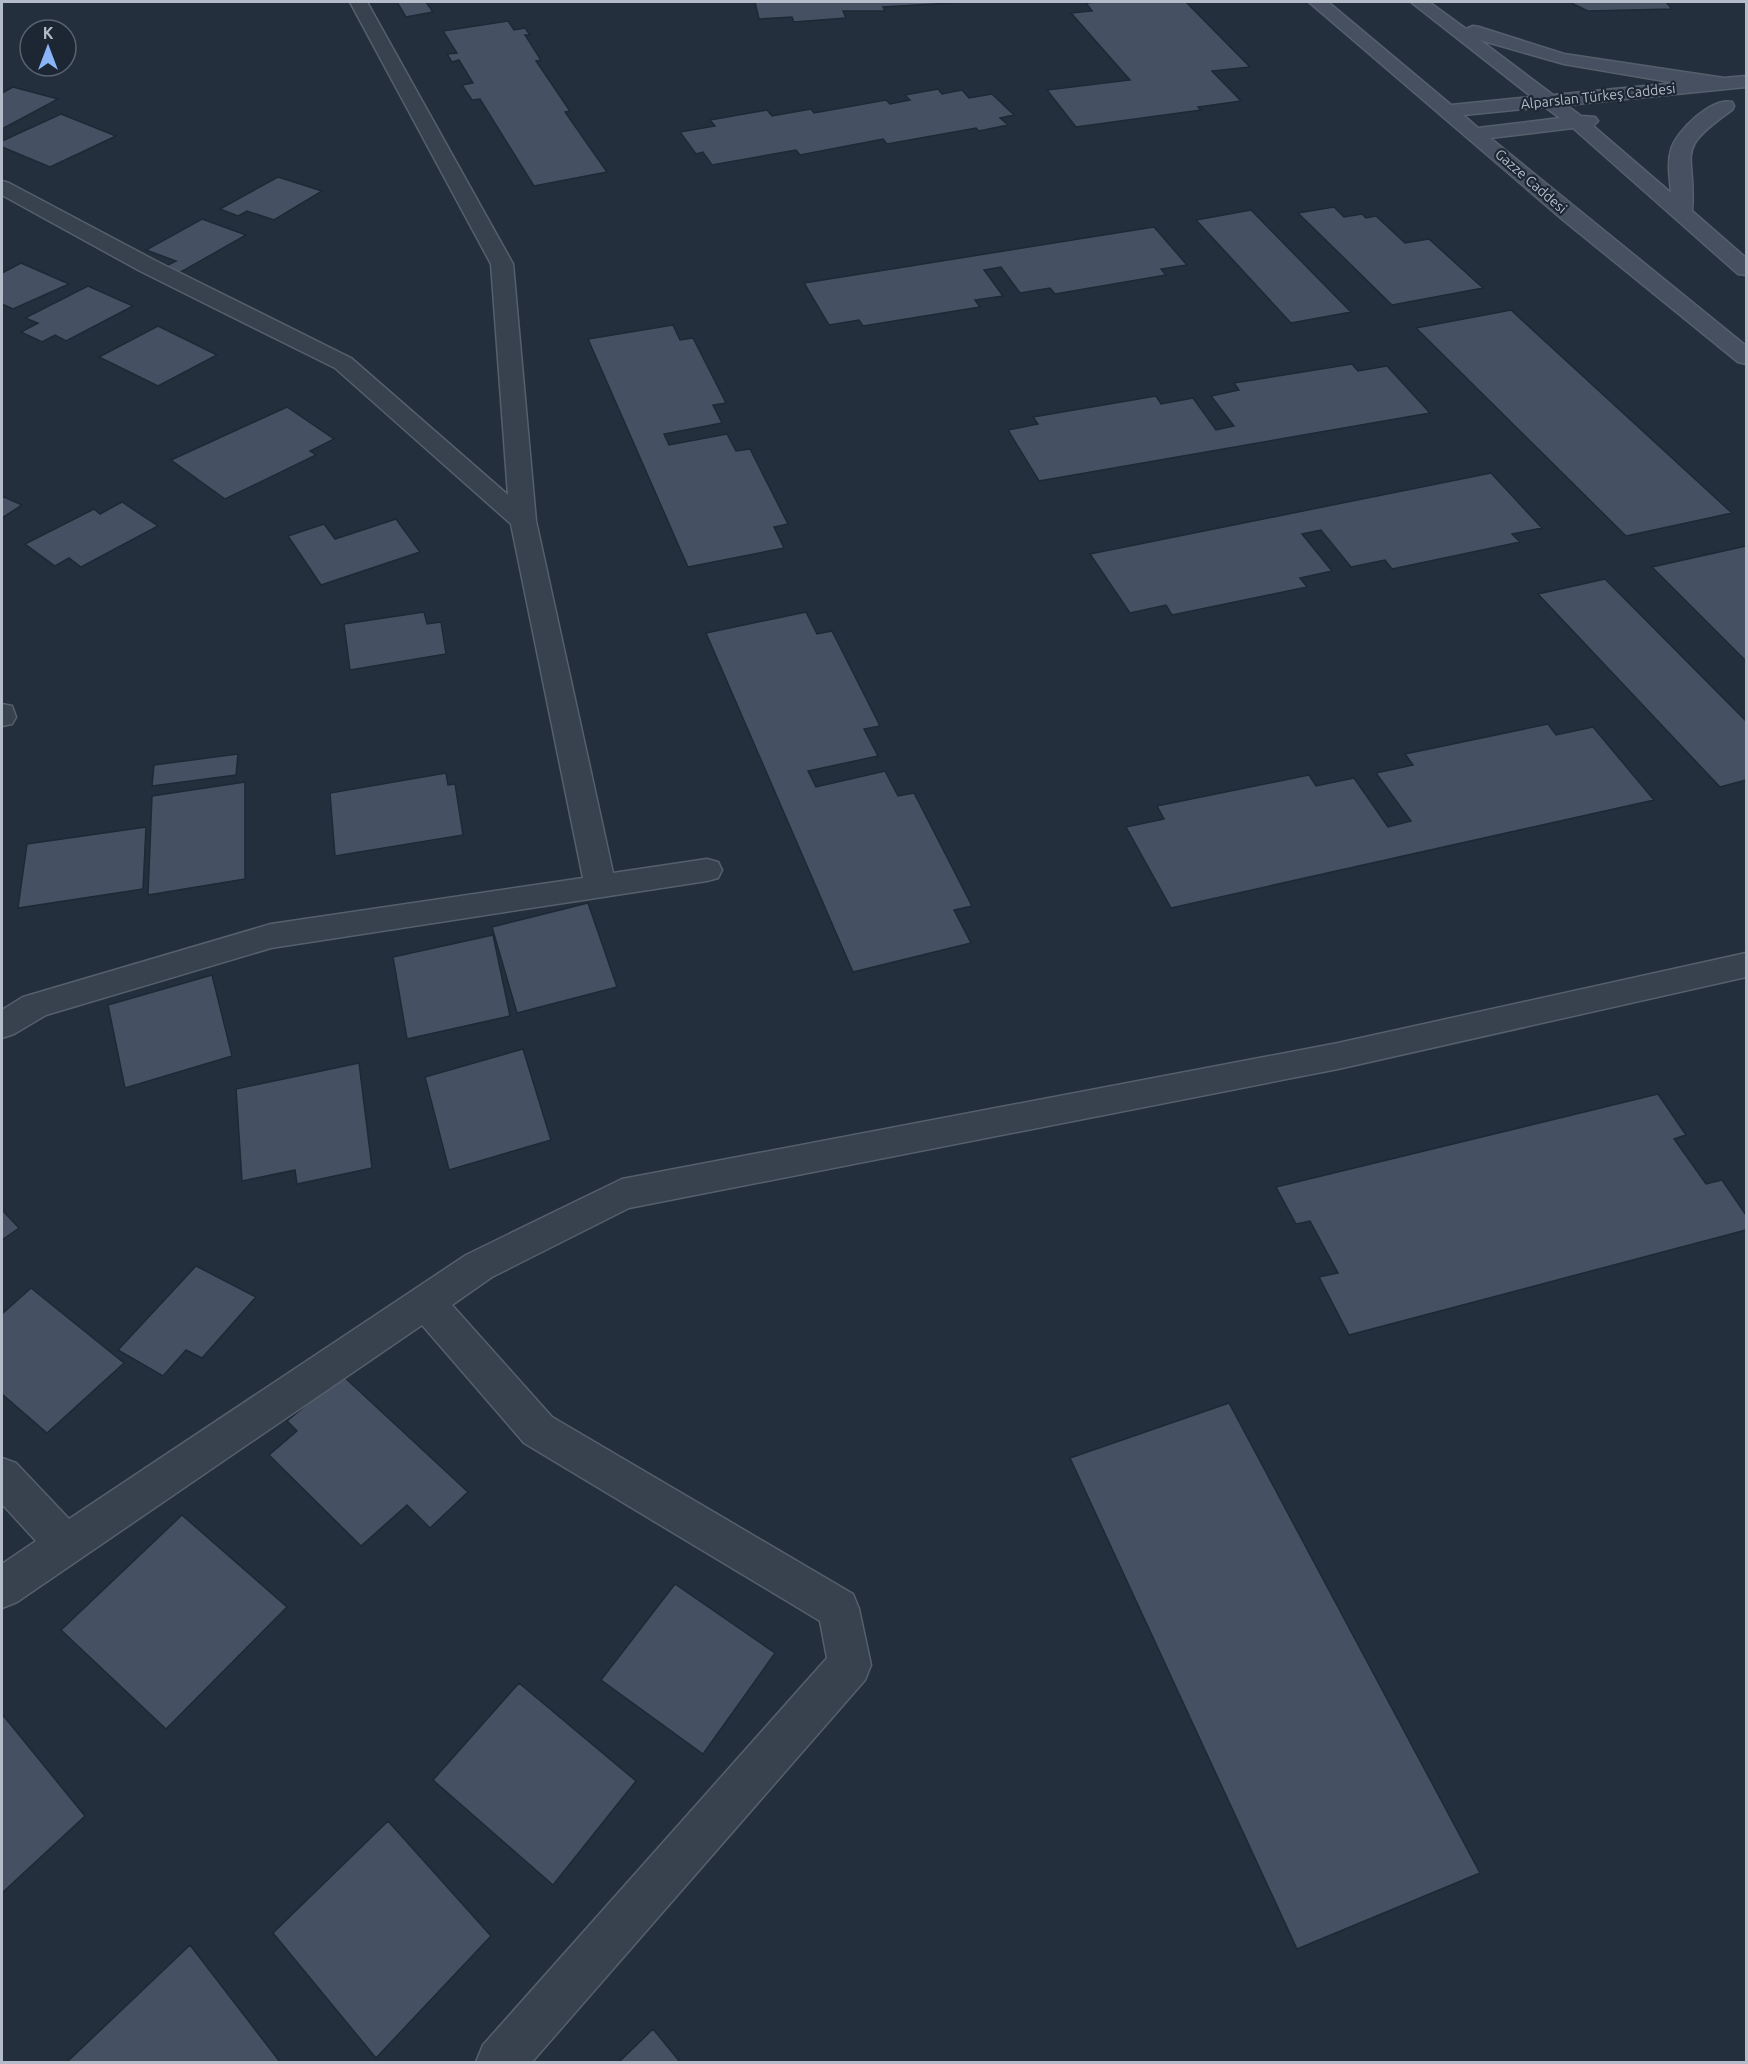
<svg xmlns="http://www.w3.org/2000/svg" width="1748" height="2064" font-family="Ubuntu,sans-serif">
<rect width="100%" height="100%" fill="#242f3e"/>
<path fill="#455162" stroke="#1f2835" stroke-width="1.5" d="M397,2H426L433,12L406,17Z
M755,2H951L952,3L883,7L885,11H843L846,18L794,22L792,17L759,19Z
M1098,2H1186L1250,67L1212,71L1241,101L1198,107L1201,110L1076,127L1047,90L1130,80L1071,13L1092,11L1086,3Z
M1569,2H1666L1672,9L1588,11Z
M508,21L514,30L525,28L530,35H525L541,60L536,61L570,111L565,112L607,172L534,186L480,99L472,100L462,85L473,83L459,60L452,62L447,54L457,53L443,31Z
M13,87L58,99L2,129V93Z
M938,89L942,94L962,90L969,98L992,94L1014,115L1000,118L1008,125L979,131L976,128L887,144L883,139L800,155L796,150L712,165L703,152L696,154L680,132L715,126L710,120L767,110L772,116L811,109L814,113L886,100L890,104L910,100L905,95Z
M61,114L116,136L50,167L2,147V141Z
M278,177L322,191L274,220L247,211L238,216L220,209Z
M1334,207L1344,217L1362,214L1366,218L1376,216L1405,243L1429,239L1483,288L1392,305L1298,213Z
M1251,210L1351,312L1291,323L1196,220Z
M202,219L246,235L179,273L164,267L176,261L146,250Z
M1154,227L1187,265L1161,269L1166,275L1055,294L1050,288L1020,293L1001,267L984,270L1003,296L975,300L980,307L863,326L859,320L829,325L804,283Z
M21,263L69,284L13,309L2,304V273Z
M88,286L133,306L66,341L55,335L42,342L21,332L38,323L25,318Z
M1511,310L1732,513L1626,536L1416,328Z
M673,325L680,340L693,338L726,403L713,405L722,423L664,434L669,445L727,434L736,451L750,449L788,524L774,527L784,548L688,567L588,339Z
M158,326L217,355L158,386L99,357Z
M1352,364L1358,371L1387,366L1430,413L1039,481L1008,430L1038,424L1033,417L1156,396L1161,404L1193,398L1216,430L1234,426L1211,396L1239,390L1234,383Z
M287,407L334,439L310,451L316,455L225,499L171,460Z
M1491,473L1542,528L1512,534L1520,542L1392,569L1385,560L1351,567L1321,530L1302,534L1332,571L1300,578L1307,587L1172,615L1166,605L1130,613L1090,554Z
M2,496L22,505L2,518Z
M122,502L158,526L81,567L69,558L55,566L25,544L94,509L100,514Z
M396,519L420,552L321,585L288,536L324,524L335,539Z
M1746,546V661L1652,567Z
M1605,579L1746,721V780L1720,787L1538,594Z
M424,612L427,624L441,622L446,654L350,670L344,624Z
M806,612L817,634L832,631L880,726L864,729L878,756L808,771L816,787L885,771L898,796L914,793L972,906L954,910L971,943L853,972L706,633Z
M1548,724L1556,735L1593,727L1654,800L1171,908L1126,827L1164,819L1157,806L1309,775L1316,786L1354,778L1388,827L1411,821L1376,773L1413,765L1405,754Z
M238,754L236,775L152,786L154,765Z
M446,773L448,785L455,784L463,835L335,856L330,793Z
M245,782V879L148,895L152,796Z
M146,827L143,889L18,908L27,844Z
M588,903L617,987L517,1013L492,927Z
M493,935L510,1016L407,1039L393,957Z
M212,975L232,1056L125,1088L108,1005Z
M523,1049L551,1140L449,1170L425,1077Z
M359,1063L372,1168L297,1184L295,1170L242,1181L236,1089Z
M1658,1094L1686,1135L1674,1139L1706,1184L1722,1180L1746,1215V1230L1349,1335L1319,1277L1338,1273L1310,1221L1296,1224L1276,1187Z
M2,1210L19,1228L2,1240Z
M196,1266L256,1297L202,1358L186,1350L163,1376L118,1350Z
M31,1288L124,1363L47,1433L2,1394V1314Z
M342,1375L468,1492L430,1528L407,1505L361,1546L269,1455L297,1431L287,1421Z
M1229,1403L1480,1873L1297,1949L1070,1458Z
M182,1515L287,1607L166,1729L61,1630Z
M675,1584L775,1653L703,1754L601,1680Z
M519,1683L636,1781L553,1885L433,1780Z
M2,1714L85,1816L2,1893Z
M388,1821L491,1936L376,2058L273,1933Z
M190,1945L280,2062H67Z
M653,2029L680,2062H619Z"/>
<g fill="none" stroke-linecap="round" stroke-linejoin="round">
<defs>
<path id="street" d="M350,2H367L513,264L536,521L613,873L707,859L718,862L722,870L718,878L707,881L271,948L46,1015L14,1034L2,1038V1010L23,997L271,924L583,878L511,524L335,368L140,271L2,195V181L9,183L156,261L351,358L508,495L491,264Z
M2,704L12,706L16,717L12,724L2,726Z
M1746,953V977L1338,1069L629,1208L492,1277L452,1305L552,1417L853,1594L859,1609L871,1665L865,1680L532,2062H476L483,2045L827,1658L820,1621L524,1443L422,1325L17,1602L2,1608V1564L36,1541L2,1504V1458L16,1463L69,1519L466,1255L622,1179L1338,1043Z"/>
<path id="secondary" d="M1309,2H1328L1451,105L1532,97L1411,2H1429L1466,29L1473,26L1479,27L1564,54L1724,78L1746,76V87L1566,105L1581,116L1595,117L1598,121L1593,126L1671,193C1670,179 1667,163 1671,150C1676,131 1712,97 1732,102L1734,106L1732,110C1671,153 1697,150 1692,211L1746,258V275L1738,274L1573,128L1490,138L1746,346V364L1738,362L1562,219ZM1480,40L1564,64L1676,83L1553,95ZM1545,107L1560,118L1478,128L1463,115Z"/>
</defs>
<use href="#street" stroke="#565f6c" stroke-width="3"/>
<use href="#secondary" stroke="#565f6c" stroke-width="3"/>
<use href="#street" fill="#38414e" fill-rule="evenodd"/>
<use href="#secondary" fill="#465061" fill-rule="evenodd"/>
</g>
<g text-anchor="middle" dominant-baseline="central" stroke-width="4.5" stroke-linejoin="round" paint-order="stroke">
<g font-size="14" fill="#b4bcc9" stroke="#1d2633">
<text transform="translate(1598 96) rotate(-6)">Alparslan Türkeş Caddesi</text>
<text transform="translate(1531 181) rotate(41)">Gazze Caddesi</text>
</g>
</g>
<rect width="1748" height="2064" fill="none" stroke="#b4bcc9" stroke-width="6"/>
<g transform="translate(48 48)"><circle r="28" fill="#1d2633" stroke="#59626f" stroke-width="1.5"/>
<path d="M0-4.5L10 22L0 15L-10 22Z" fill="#8ab4f8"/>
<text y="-9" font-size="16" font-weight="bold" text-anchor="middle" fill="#b4bcc9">K</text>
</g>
</svg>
